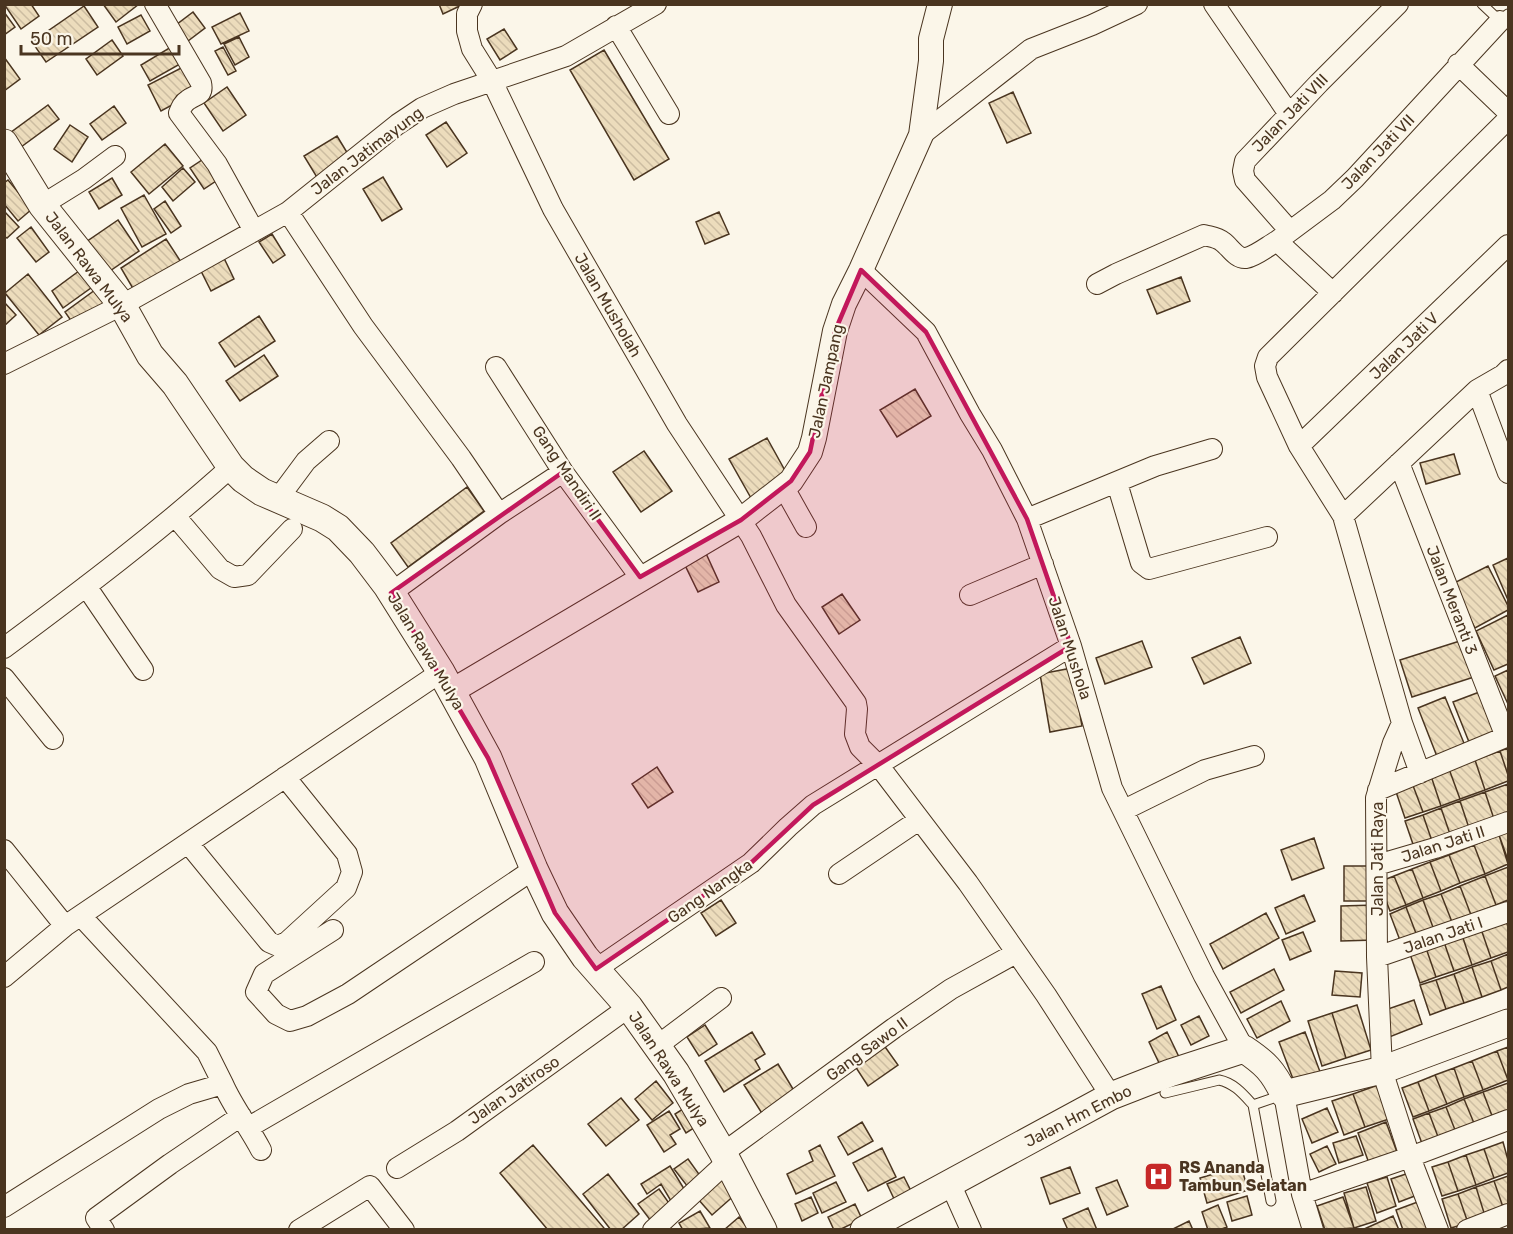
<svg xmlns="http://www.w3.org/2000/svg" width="1513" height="1234" font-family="Rubik,sans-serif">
<defs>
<pattern id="building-back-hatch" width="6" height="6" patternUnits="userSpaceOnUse" patternTransform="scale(1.5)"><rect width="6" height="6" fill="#ecdcbc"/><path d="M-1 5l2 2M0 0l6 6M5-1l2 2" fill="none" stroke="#ccbda1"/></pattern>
</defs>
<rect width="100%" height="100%" fill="#fbf6e9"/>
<path fill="url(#building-back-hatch)" stroke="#4a3520" stroke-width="1.5" d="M4,4H31L39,16L21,29Z
M103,4H139L116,22Z
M439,4H464L443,14Z
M84,6L98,27L46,62L32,42Z
M4,12L15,27L4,35Z
M193,12L205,28L188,41L176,25Z
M240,13L249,31L221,44L212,27Z
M141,15L150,31L127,44L118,27Z
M504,29L517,49L500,60L487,39Z
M239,37L249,57L235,65L224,44Z
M112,40L123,56L97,75L86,59Z
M171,47L180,64L150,81L141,65Z
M223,47L236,71L228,75L215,51Z
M604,50L669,159L634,180L570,70Z
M4,57L20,79L4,91Z
M185,66L198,91L161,111L148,85Z
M227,87L246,115L223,131L204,103Z
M1013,92L1031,133L1007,143L989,103Z
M48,105L59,119L21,147L10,133Z
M114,106L126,123L102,140L90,124Z
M446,122L467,153L447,167L426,135Z
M70,125L88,137L72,162L54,149Z
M337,136L351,159L318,179L304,156Z
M165,144L183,166L149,194L131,172Z
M205,158L219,179L204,189L190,168Z
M183,168L195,182L173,201L162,187Z
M383,177L402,209L382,221L363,189Z
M112,178L122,195L99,209L89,192Z
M8,180L32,209L18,221L4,204V183Z
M144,195L166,234L142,247L121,208Z
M165,201L181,226L171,233L154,209Z
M4,211L19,227L7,238L4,236Z
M719,212L729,234L705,244L696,222Z
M118,220L139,251L107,273L86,242Z
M31,227L49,252L36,262L17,238Z
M272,234L285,255L273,263L259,242Z
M166,239L181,262L135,292L121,268Z
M223,256L234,279L211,291L199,267Z
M83,268L95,285L63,308L52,291Z
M28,274L62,317L39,335L5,293Z
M1181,277L1190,301L1157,314L1147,290Z
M95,290L105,303L74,325L65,312Z
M4,302L16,315L4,326Z
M259,316L275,341L235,367L219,343Z
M264,355L278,376L240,401L226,381Z
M915,389L931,416L897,437L880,410Z
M767,438L788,476L751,498L729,459Z
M644,451L672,491L641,512L613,472Z
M1454,454L1460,474L1426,484L1420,463Z
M467,487L484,511L408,567L391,543Z
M704,549L719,582L698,592L682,559Z
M1508,558V600L1493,565Z
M1488,566L1508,606V610L1475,628L1452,584Z
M842,594L860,620L839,634L822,607Z
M1508,615V664L1494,670L1476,631Z
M1240,637L1251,663L1204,684L1192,658Z
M1463,640L1474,677L1412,697L1400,660Z
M1142,641L1152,667L1105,684L1096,658Z
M1072,668L1082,726L1050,732L1040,674Z
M1508,670V704L1495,676Z
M1482,691L1499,736L1471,747L1453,702Z
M1445,697L1466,748L1438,759L1418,708Z
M1508,748V775L1500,751Z
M1500,751L1508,775V781L1485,790L1475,760Z
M1475,760L1485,790L1460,799L1449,769Z
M657,767L673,792L648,808L632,784Z
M1449,769L1460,799L1441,806L1431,776Z
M1431,776L1441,806L1423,812L1412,783Z
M1412,783L1423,812L1405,818L1395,789Z
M1508,784V817L1495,822L1485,792Z
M1485,792L1495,822L1470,831L1460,801Z
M1460,801L1470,831L1451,837L1441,808Z
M1441,808L1451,837L1433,844L1423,815Z
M1423,815L1433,844L1415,850L1405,821Z
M1508,831V860L1499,835Z
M1499,835L1508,864L1485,874L1474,845Z
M1314,838L1324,868L1292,880L1281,850Z
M1474,845L1485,874L1460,883L1449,855Z
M1449,855L1460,883L1441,891L1430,862Z
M1430,862L1441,891L1423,898L1412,869Z
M1344,866H1374V901H1344Z
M1508,867V900L1496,905L1485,876Z
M1412,869L1423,898L1406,905L1394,876Z
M1394,876L1406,905L1390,911L1379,882Z
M1485,876L1496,905L1471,915L1460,886Z
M1460,886L1471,915L1452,922L1441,894Z
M1441,894L1452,922L1434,930L1423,900Z
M1304,895L1315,921L1286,934L1275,908Z
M721,900L736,923L716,936L701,913Z
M1423,900L1434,930L1417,936L1406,907Z
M1375,905V940L1341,941V906Z
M1406,907L1417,936L1401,943L1390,914Z
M1266,913L1279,938L1223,969L1210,944Z
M1506,920L1508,927V952L1491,958L1481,929Z
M1481,929L1491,958L1472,965L1462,935Z
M1303,932L1311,951L1290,960L1282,940Z
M1462,935L1472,965L1454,971L1444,942Z
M1444,942L1454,971L1436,977L1426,948Z
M1426,948L1436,977L1420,983L1410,954Z
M1508,954V987L1501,990L1491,961Z
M1491,961L1501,990L1482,997L1472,967Z
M1472,967L1482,997L1464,1003L1454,974Z
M1274,969L1284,990L1241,1013L1230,992Z
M1335,971L1362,973L1360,997L1332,995Z
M1454,974L1464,1003L1446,1009L1436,980Z
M1436,980L1446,1009L1430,1015L1420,985Z
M1161,986L1176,1020L1157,1029L1142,994Z
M1414,1000L1422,1024L1387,1038L1388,1009Z
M1281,1001L1290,1021L1257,1038L1247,1019Z
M1357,1005L1371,1050L1346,1058L1332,1013Z
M1332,1013L1346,1058L1322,1066L1308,1021Z
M1199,1016L1209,1036L1191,1045L1181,1025Z
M705,1025L717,1044L699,1056L687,1037Z
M752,1032L765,1054L755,1060L760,1069L724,1092L705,1061Z
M1167,1032L1179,1057L1161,1067L1149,1042Z
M1305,1032L1322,1077L1296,1087L1279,1042Z
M883,1044L898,1065L868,1086L853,1063Z
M1508,1047V1080L1497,1051Z
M1497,1051L1508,1080L1483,1090L1472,1061Z
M1472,1061L1483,1090L1464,1097L1454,1068Z
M778,1064L796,1094L763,1115L744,1085Z
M1454,1068L1464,1097L1447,1104L1435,1075Z
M1435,1075L1447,1104L1429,1111L1418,1082Z
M656,1081L673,1103L652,1120L635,1099Z
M1418,1082L1429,1111L1413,1117L1402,1088Z
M1508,1083V1116L1494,1121L1483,1092Z
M1378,1085L1389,1119L1365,1127L1353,1094Z
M1483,1092L1494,1121L1476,1128L1464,1099Z
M1353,1094L1365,1127L1344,1135L1332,1101Z
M621,1098L639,1120L606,1146L588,1124Z
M1464,1099L1476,1128L1457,1135L1446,1107Z
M686,1107L697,1126L686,1133L675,1114Z
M1446,1107L1457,1135L1440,1142L1429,1113Z
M1327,1108L1338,1132L1312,1143L1302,1119Z
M669,1111L680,1129L670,1135L676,1144L664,1152L647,1125Z
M1429,1113L1440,1142L1424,1149L1413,1119Z
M862,1122L873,1141L848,1155L838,1137Z
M1386,1122L1398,1155L1370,1166L1358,1133Z
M1356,1136L1363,1155L1339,1163L1333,1143Z
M1503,1142L1508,1160V1173L1494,1178L1484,1149Z
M533,1145L604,1228L603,1230H548L500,1173Z
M820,1145L835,1176L796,1194L787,1174L813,1161L809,1151Z
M1327,1146L1336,1164L1319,1172L1310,1154Z
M882,1148L896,1177L868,1191L853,1163Z
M1484,1149L1494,1178L1476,1185L1466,1155Z
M1466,1155L1476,1185L1458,1191L1448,1162Z
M688,1159L701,1177L688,1187L674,1169Z
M1448,1162L1458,1191L1442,1196L1432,1167Z
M670,1166L686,1192L671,1201L661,1184L647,1194L641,1184Z
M1241,1166L1248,1190L1207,1203L1200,1178Z
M1070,1167L1080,1193L1050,1204L1041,1178Z
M1412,1172L1420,1194L1399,1202L1391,1179Z
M608,1174L639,1214L621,1230H611L583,1194Z
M1508,1176V1209L1504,1210L1494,1181Z
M723,1177L737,1193L712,1215L698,1199Z
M904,1177L913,1195L896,1203L887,1184Z
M1387,1177L1396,1206L1377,1213L1367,1183Z
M1117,1180L1128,1206L1107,1215L1096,1188Z
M1494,1181L1504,1210L1485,1216L1476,1187Z
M836,1182L846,1202L822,1213L813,1193Z
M1366,1187L1376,1221L1354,1228L1344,1193Z
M1476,1187L1485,1216L1468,1223L1458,1194Z
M659,1189L671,1206L651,1221L638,1204Z
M1458,1194L1468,1223L1451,1228L1442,1199Z
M1247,1196L1252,1215L1232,1221L1227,1202Z
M811,1197L818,1213L802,1221L795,1204Z
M1343,1197L1354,1228L1325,1230L1317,1206Z
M1423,1200L1434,1230H1403L1396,1210Z
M855,1204L862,1219L839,1230H834L828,1217Z
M1218,1205L1227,1227L1219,1230H1208L1202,1212Z
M1088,1208L1097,1230H1068L1063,1219Z
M700,1211L710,1228L683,1230L679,1223Z
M1393,1216L1399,1230H1362Z
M739,1217L749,1230H724Z
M1189,1221L1193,1230H1171Z"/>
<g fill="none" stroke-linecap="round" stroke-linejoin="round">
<defs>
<path id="service" d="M1482,4L1500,21L1508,14
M1165,1093L1219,1080C1234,1083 1243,1094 1253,1105
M1271,1201L1253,1105L1282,1095"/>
<path id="minor" d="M155,4L201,83C204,96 196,94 188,100C183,103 181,108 179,113L217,164L254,231
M472,4L467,14V31L472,49L492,81L553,209L677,424L751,536L786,605L856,703L857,709L855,734L860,747L879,766L968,883L1046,995L1111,1096
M1214,4L1289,114
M616,26L669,114
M1458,64L1508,112
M921,135L1031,49L1092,25L1137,4
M42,205L84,179L115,156
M288,212L363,326L461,458L499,514
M1290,231L1245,180L1243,171L1245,161L1319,83L1398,4
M861,270L926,332L970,414L992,450L1027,519L1071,646L1112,788L1204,976L1244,1049
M1097,284L1116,274L1204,235C1211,237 1217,237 1223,242C1230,247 1236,259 1246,258C1256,256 1268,246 1277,241
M1333,293L1277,241L1332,200L1355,178L1500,21
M4,364L122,305L288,212L398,124L422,108L454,94L566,56L656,4
M496,367L563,472L640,577
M1477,390L1508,473
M1299,446L1508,245
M1399,463L1506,737
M1117,483L1141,563L1149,569L1267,537
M783,486L806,527
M277,500L306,461L329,441
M175,516L220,569L234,577L248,575L292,529
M1343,516L1477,390L1503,375L1508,370
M1027,519L1155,466L1212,449
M86,586L143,670
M391,593L499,514L563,472
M970,595L1043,564
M4,648C82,590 159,532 231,467
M4,678L53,739
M1402,723L1420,773
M1378,790L1508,736
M1124,810L1205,770L1254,756
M188,843L269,942L278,946L287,942L346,888L352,872L347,854L285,777
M4,850L65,926L441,672
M1377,865L1435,848L1508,822
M839,874L919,820
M81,916L207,1052L223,1084
M333,930L264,974L256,992L276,1014L290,1021L307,1016L348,994L534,869
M1377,957L1508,912
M596,969L751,863L788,827L813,805L1071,646
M4,977L65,926
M657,1046L721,998
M1284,1094L1302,1194L1313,1230
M249,1127L534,962
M723,1153L894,1028L951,989L1016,953
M397,1168L457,1131L629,1007
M950,1183L971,1230
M1302,1194L1410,1157L1508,1120
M4,1207L159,1109L189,1094L223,1084C233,1107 249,1127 261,1150
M104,1230L96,1218L170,1164L241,1116
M299,1230L370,1186L404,1230
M653,1230L727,1162
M1438,1230L1410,1157L1382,1070L1377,957L1376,798L1393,743L1402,723L1343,516L1299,446L1267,377L1265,366L1268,357L1508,119
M1467,1230L1508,1214"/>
<path id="tertiary" d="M452,691L741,520L791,481L810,452L814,438L835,331L844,304L861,270L921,135L931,61V39L940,4"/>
<path id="secondary" d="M4,143L42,205L122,305L150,355L175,384L231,467L243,479L262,492L322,518L338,528L362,553L387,586L441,672L488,758L534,869L555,913L585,957L629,1007L676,1073L723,1153L763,1230
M864,1230L1111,1096L1170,1073L1244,1049C1265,1063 1273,1071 1284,1094L1382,1070L1508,1023"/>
</defs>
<use href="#service" stroke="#4a3520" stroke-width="11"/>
<use href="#minor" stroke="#4a3520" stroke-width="22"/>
<use href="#tertiary" stroke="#4a3520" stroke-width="26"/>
<use href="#secondary" stroke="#4a3520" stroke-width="29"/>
<use href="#service" stroke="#fbf6e9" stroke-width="9"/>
<use href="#minor" stroke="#fbf6e9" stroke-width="20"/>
<use href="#tertiary" stroke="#fbf6e9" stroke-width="24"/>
<use href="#secondary" stroke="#fbf6e9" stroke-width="27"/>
</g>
<path fill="#c2185b" fill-opacity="0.2" stroke="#c2185b" stroke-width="4.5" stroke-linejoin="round" d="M861,270L926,332L1027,519L1071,646L813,805L751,863L596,969L555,913L488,758L391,593L563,472L640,577L741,520L791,481L810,452L835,331Z"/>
<defs>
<symbol id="hospital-square" viewBox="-11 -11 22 22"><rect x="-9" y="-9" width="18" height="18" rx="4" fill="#c62828" stroke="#fbf6e9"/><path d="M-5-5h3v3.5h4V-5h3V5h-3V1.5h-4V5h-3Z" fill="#fff"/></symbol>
</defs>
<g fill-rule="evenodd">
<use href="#hospital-square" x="1142" y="1160" width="33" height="33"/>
</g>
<g text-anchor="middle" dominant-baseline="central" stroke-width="4.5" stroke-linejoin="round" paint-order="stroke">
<g font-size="16" fill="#4a3520" stroke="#fbf6e9">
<text transform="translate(1290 113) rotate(-46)">Jalan Jati VIII</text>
<text transform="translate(367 151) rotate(-37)">Jalan Jatimayung</text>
<text transform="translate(1378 152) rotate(-46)">Jalan Jati VII</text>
<text transform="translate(89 267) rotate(53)">Jalan Rawa Mulya</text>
<text transform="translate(608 305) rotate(60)">Jalan Musholah</text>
<text transform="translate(1404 346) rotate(-44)">Jalan Jati V</text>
<text transform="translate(826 381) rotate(-78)">Jalan Jampang</text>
<text transform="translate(567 473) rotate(56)">Gang Mandiri II</text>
<text transform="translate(1452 600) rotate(69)">Jalan Meranti 3</text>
<text transform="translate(1070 648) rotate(72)">Jalan Mushola</text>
<text transform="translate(426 651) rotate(59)">Jalan Rawa Mulya</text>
<text transform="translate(1443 844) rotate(-18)">Jalan Jati II</text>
<text transform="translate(1377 859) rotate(-90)">Jalan Jati Raya</text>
<text transform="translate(710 891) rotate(-35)">Gang Nangka</text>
<text transform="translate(1443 935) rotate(-19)">Jalan Jati I</text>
<text transform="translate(867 1049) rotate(-36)">Gang Sawo II</text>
<text transform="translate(669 1069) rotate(57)">Jalan Rawa Mulya</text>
<text transform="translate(514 1090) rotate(-35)">Jalan Jatiroso</text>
<text transform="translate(1078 1116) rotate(-27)">Jalan Hm Embo</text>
</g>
<g font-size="16" font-weight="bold" fill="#4a3520" stroke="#fbf6e9" text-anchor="start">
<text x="1179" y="1167">RS Ananda<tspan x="1179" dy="18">Tambun Selatan</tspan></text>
</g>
</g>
<rect width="1513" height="1234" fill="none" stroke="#4a3520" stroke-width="12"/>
<path d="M21 45v9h158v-9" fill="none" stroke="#4a3520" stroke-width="3"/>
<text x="30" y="45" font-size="18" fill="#4a3520" stroke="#fbf6e9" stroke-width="4.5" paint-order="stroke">50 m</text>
</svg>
